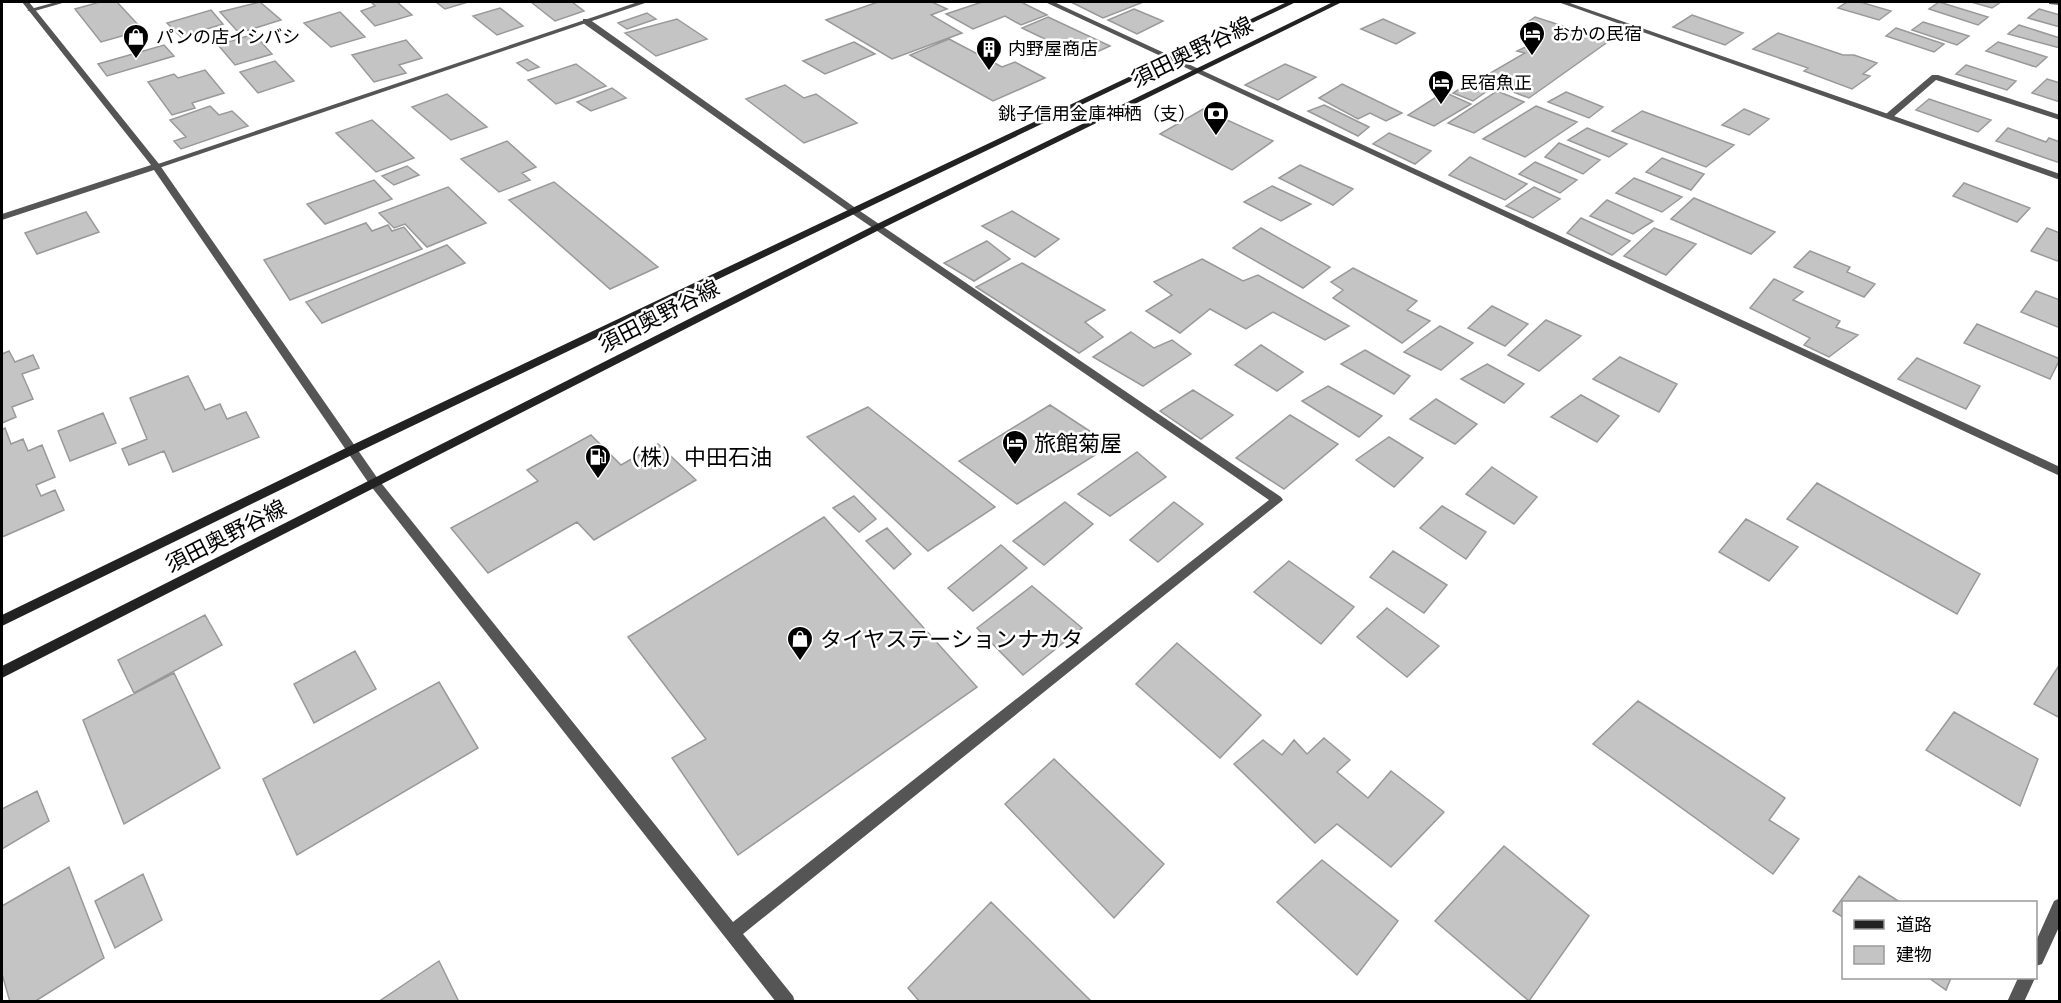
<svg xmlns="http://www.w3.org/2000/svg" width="2061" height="1003" font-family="Cabin,'Noto Sans JP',sans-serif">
<rect width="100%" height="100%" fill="#fff"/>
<path fill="#c4c4c4" stroke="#999" stroke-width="1.5" d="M100,2H117L143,30L101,42L75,9Z
M260,2L281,20L239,33L220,12Z
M371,2H397L412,15L375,26L361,11L375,6Z
M436,2H468L445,9Z
M531,2H572L584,11L555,21Z
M878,2H932L947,9L931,15L962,33L892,59L826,20Z
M982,2H1021L1047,15L1021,25L1005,16L973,29L946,14Z
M1071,2H1139L1141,3L1103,18Z
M1847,2H1860L1891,11L1879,20L1838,8Z
M1939,2L1988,17L1978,25L1929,9Z
M1971,2H2001L1992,8Z
M500,8L523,26L497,35L473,16Z
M1134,9L1163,21L1137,34L1108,20Z
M2039,9L2060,15V27L2028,18Z
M211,10L223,24L181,37L167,23Z
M340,12L365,37L331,47L304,23Z
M647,13L656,19L627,29L618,23Z
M1692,15L1743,33L1725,45L1673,27Z
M1048,17L1110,46L1084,58L1022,28Z
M1535,17L1609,41L1529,98L1480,79L1525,53L1517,51L1534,43L1522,39L1532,29L1522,26Z
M677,19L707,39L656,56L625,33Z
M1383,19L1415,33L1396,44L1361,29Z
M1923,22L1969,36L1957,45L1912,30Z
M2019,25L2060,38V48L2008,34Z
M1896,28L1944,44L1934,52L1886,36Z
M1778,33L1843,55H1854L1877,63L1863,74L1870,76L1852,89L1804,71L1808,68L1753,49Z
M254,34L272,54L235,65L218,45Z
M949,39L1002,67L1015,62L1045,78L993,101L910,55Z
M406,40L422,58L399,65L406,73L374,82L352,55Z
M854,42L875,54L825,74L803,61Z
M1998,42L2047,57L2036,67L1986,51Z
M164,45L174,56L107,76L98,64Z
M527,59L539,67L528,71L517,63Z
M275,61L294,81L258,93L240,72Z
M576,64L606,86L556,104L528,80Z
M1285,64L1316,77L1278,100L1245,85Z
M1966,65L2016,81L2007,90L1956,74Z
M205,70L224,93L192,103L195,108L172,115L148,82L174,74L178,78Z
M2047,79L2060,83V102L2032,93Z
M1470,82L1490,89L1473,101L1453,93Z
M1342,84L1402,113L1386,121L1370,113L1358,119L1319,98Z
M785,85L804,98L816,94L857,123L804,143L746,99Z
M612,88L626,98L591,111L577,102Z
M1497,91L1524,102L1474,133L1448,123Z
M1444,92L1471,104L1434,126L1408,115Z
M1566,92L1603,107L1589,118L1548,102Z
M447,94L487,127L451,140L412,107Z
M1929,99L1991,120L1978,132L1916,110Z
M1324,105L1369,127L1358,136L1308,111Z
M210,106L219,115L232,111L248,126L181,149L174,141L186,137L170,120Z
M1536,106L1577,122L1525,157L1483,139Z
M1203,109L1273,141L1232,170L1160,134Z
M1744,109L1769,119L1749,135L1722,125Z
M1642,111L1734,145L1706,167L1612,131Z
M372,120L414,158L376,172L336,133Z
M1587,128L1627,144L1609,157L1568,140Z
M2008,128L2046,142L2049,138L2060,142V163L1996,141Z
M1389,133L1431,151L1415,164L1373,144Z
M507,141L536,167L522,173L530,180L499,192L461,159Z
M1559,143L1600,160L1583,174L1545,157Z
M1470,157L1527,184L1505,200L1449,175Z
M1662,158L1704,174L1691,190L1646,172Z
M1535,162L1577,180L1560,193L1519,174Z
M1300,165L1353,189L1333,205L1279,178Z
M407,166L419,175L394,185L382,176Z
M1634,178L1682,197L1662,212L1616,193Z
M374,180L392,199L325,224L307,204Z
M554,182L658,267L610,289L509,200Z
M1964,183L2030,208L2017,222L1953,196Z
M1272,186L1311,204L1281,221L1244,202Z
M448,187L486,223L427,247L405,224L394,228L379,213Z
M1534,187L1560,199L1533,218L1506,206Z
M1694,198L1775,232L1751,254L1671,219Z
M1607,200L1653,221L1633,234L1590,216Z
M1012,211L1059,239L1035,257L982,226Z
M86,212L99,232L37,254L25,233Z
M1581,218L1630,241L1612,255L1567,233Z
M366,223L372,231L388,225L392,231L404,227L422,249L290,300L264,260Z
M1261,228L1330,267L1303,288L1233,248Z
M1654,228L1696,244L1666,275L1624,256Z
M2047,228L2060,233V262L2031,251Z
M987,241L1010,259L974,281L944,263Z
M447,245L465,263L322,323L306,302Z
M1810,251L1850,267L1847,272L1875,284L1864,297L1794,267Z
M1202,259L1243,281L1258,275L1349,326L1325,340L1273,312L1246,329L1210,309L1180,333L1146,311L1172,295L1154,282Z
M1022,263L1105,310L1085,322L1103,337L1079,353L976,287Z
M1353,268L1417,301L1407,310L1430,321L1402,343L1333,298L1343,290L1331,282Z
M1774,279L1803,292L1793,300L1840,321L1836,327L1858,335L1829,357L1804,345L1810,338L1750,308Z
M2036,291L2060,300V328L2021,312Z
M1492,306L1528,324L1505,346L1468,328Z
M1546,320L1581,336L1539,371L1508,355Z
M1977,324L2060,359L2050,379L1964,343Z
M1440,326L1473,343L1441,370L1404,352Z
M1131,332L1154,348L1172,340L1191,354L1143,386L1093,357Z
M1261,345L1303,372L1277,391L1235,365Z
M1365,350L1410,376L1394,394L1341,364Z
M9,351L15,362L33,355L39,368L22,374L33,399L12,407L16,417L2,423V354Z
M1620,357L1677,384L1659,412L1593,379Z
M1917,358L1980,386L1966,409L1898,379Z
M1487,364L1524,384L1504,403L1461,379Z
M188,376L205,410L220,404L227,419L246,412L259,437L173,472L164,451L129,465L122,449L147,439L130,398Z
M1328,386L1382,416L1359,437L1302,401Z
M1193,390L1233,415L1201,439L1160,411Z
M1581,395L1619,416L1597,442L1551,417Z
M1436,399L1477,424L1455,444L1410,419Z
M1050,405L1111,445L1017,504L959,461Z
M868,407L995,507L928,551L807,437Z
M103,413L116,443L70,461L58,431Z
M1290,415L1338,444L1284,489L1236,458Z
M5,428L11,444L23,439L28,451L42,445L55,477L36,485L41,496L55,490L64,510L2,537V430Z
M591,435L621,465L658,444L696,480L594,540L577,522L488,573L451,528L538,481L527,470Z
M1389,437L1423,458L1394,487L1356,460Z
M1137,452L1166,477L1110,516L1078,494Z
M1492,467L1537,497L1514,524L1466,494Z
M1817,483L1980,574L1957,614L1787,519Z
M854,496L876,519L859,532L833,508Z
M1065,502L1093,524L1044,565L1013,541Z
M1174,502L1203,524L1158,562L1130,540Z
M1442,506L1486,532L1466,559L1420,528Z
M824,517L977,687L738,855L672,758L706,739L628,637Z
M1746,519L1798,547L1769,581L1719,552Z
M887,528L911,554L894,569L866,541Z
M1001,545L1027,568L973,611L948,588Z
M1393,551L1447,585L1424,613L1370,577Z
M1289,561L1354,607L1321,644L1254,592Z
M1032,586L1082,628L1023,675L977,628Z
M1387,608L1439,646L1407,677L1357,637Z
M205,615L222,645L134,693L118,660Z
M1177,643L1261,715L1220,758L1136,684Z
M355,651L376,689L314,723L294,684Z
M2060,664V718L2034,704Z
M174,673L220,768L124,824L83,720Z
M439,682L478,748L297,855L263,779Z
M1638,701L1785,798L1769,820L1799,839L1773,874L1593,744Z
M1954,712L2038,759L2020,806L1926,750Z
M1324,738L1350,760L1337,772L1368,798L1391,771L1444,812L1391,867L1337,824L1315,843L1234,764L1263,740L1282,755L1294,740L1307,754Z
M1054,759L1164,864L1114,918L1005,804Z
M37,791L49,821L2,849V809Z
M1504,846L1589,916L1529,1001L1435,921Z
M1322,860L1398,921L1357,975L1277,902Z
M69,867L104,958L34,1002H10L2,974V906Z
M143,874L162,920L115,948L95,901Z
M1859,876L1900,902H1844V918L1833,911Z
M991,902L1092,1002H920L908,988Z
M439,961L459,1002H378Z
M1929,978H1951L1946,990Z"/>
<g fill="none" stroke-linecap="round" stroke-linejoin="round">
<path fill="#555" fill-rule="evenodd" d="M56,2H66L31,12L27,10Z
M638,2H648L159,168L152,166Z
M1932,75H1938L2060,115V120L1936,80L1892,118H1886V114Z"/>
<path fill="#555" fill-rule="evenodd" d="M22,2H29L159,164L378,479L733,922L1269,500L851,213L583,23V19H589L857,209L1281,497L1283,500L743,934L793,996L795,1002H776L370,485L154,170L2,220V214L151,165Z
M1045,2H1054L2060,467V476Z
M1558,2H1567L2060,174V180Z
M2049,2H2060V5L2049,4Z
M2060,898V925L2042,964L2036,966V941L2054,901Z
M2018,978H2035L2024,1002H2007Z"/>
<path fill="#222" fill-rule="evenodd" d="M1287,2H1296L356,453L2,626V615L348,447Z
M1333,2H1342L883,228L2,678V666L877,224Z"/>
</g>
<defs>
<symbol id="hotel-pin" viewBox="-11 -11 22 30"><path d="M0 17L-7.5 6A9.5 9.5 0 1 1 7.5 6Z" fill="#000" stroke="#fff"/><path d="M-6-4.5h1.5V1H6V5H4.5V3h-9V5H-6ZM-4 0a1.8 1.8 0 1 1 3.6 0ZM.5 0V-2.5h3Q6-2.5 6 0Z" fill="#fff"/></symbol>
<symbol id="shop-pin" viewBox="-11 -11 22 30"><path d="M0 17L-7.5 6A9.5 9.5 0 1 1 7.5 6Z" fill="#000" stroke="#fff"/><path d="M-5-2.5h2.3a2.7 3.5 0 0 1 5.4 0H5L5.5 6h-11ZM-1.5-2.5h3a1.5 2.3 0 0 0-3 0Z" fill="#fff"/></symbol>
<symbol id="building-pin" viewBox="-11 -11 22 30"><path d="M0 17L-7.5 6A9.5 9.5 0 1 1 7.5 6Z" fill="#000" stroke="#fff"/><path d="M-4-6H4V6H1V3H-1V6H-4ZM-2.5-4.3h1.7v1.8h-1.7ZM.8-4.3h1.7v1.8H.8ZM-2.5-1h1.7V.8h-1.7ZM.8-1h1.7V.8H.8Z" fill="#fff"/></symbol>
<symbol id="bank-pin" viewBox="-11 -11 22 30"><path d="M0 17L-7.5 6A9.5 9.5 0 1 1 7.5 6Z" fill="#000" stroke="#fff"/><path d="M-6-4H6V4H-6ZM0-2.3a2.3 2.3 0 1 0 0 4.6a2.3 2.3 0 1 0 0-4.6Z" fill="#fff"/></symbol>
<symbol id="fuel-pin" viewBox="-11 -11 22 30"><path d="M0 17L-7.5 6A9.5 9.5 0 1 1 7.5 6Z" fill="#000" stroke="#fff"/><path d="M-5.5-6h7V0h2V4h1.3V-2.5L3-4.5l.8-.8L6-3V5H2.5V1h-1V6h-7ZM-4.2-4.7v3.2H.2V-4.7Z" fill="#fff"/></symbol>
</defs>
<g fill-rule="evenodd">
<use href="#hotel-pin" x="1517" y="19" width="30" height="40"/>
<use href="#shop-pin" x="121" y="22" width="30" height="40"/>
<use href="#building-pin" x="974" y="34" width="30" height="40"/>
<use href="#hotel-pin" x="1426" y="68" width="30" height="40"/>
<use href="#bank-pin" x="1201" y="99" width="30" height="40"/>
<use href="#hotel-pin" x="1000" y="428" width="30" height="40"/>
<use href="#fuel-pin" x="583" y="442" width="30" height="40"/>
<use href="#shop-pin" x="785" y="624" width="30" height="40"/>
</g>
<g text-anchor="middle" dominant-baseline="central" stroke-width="5" stroke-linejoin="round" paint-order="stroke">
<g font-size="18" fill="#000" stroke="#fff" text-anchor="start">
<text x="1552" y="34">おかの民宿</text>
<text x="156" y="37">パンの店イシバシ</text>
<text x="1008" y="49">内野屋商店</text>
<text x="1460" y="83">民宿魚正</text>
<text x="1196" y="114" text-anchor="end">銚子信用金庫神栖（支）</text>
</g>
<g font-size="22" fill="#000" stroke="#fff">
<text transform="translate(1192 52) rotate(-26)">須田奥野谷線</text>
<text transform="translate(659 316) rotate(-27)">須田奥野谷線</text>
<text transform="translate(226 536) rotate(-27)">須田奥野谷線</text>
</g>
<g font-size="22" fill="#000" stroke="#fff" text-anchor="start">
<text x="1034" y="443">旅館菊屋</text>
<text x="618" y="457">（株）中田石油</text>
<text x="820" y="639">タイヤステーションナカタ</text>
</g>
</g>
<rect width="2061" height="1003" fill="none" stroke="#000000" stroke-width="6"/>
<rect x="1842" y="901" width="195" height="78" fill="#ffffff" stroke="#999999" stroke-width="1.5"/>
<rect x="1854" y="920" width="30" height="9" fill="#222222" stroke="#999999" stroke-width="1.5"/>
<text x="1896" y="931" font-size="18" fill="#000000">道路</text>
<rect x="1854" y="946" width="30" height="18" fill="#c4c4c4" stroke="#999999" stroke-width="1.5"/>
<text x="1896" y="961" font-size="18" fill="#000000">建物</text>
</svg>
